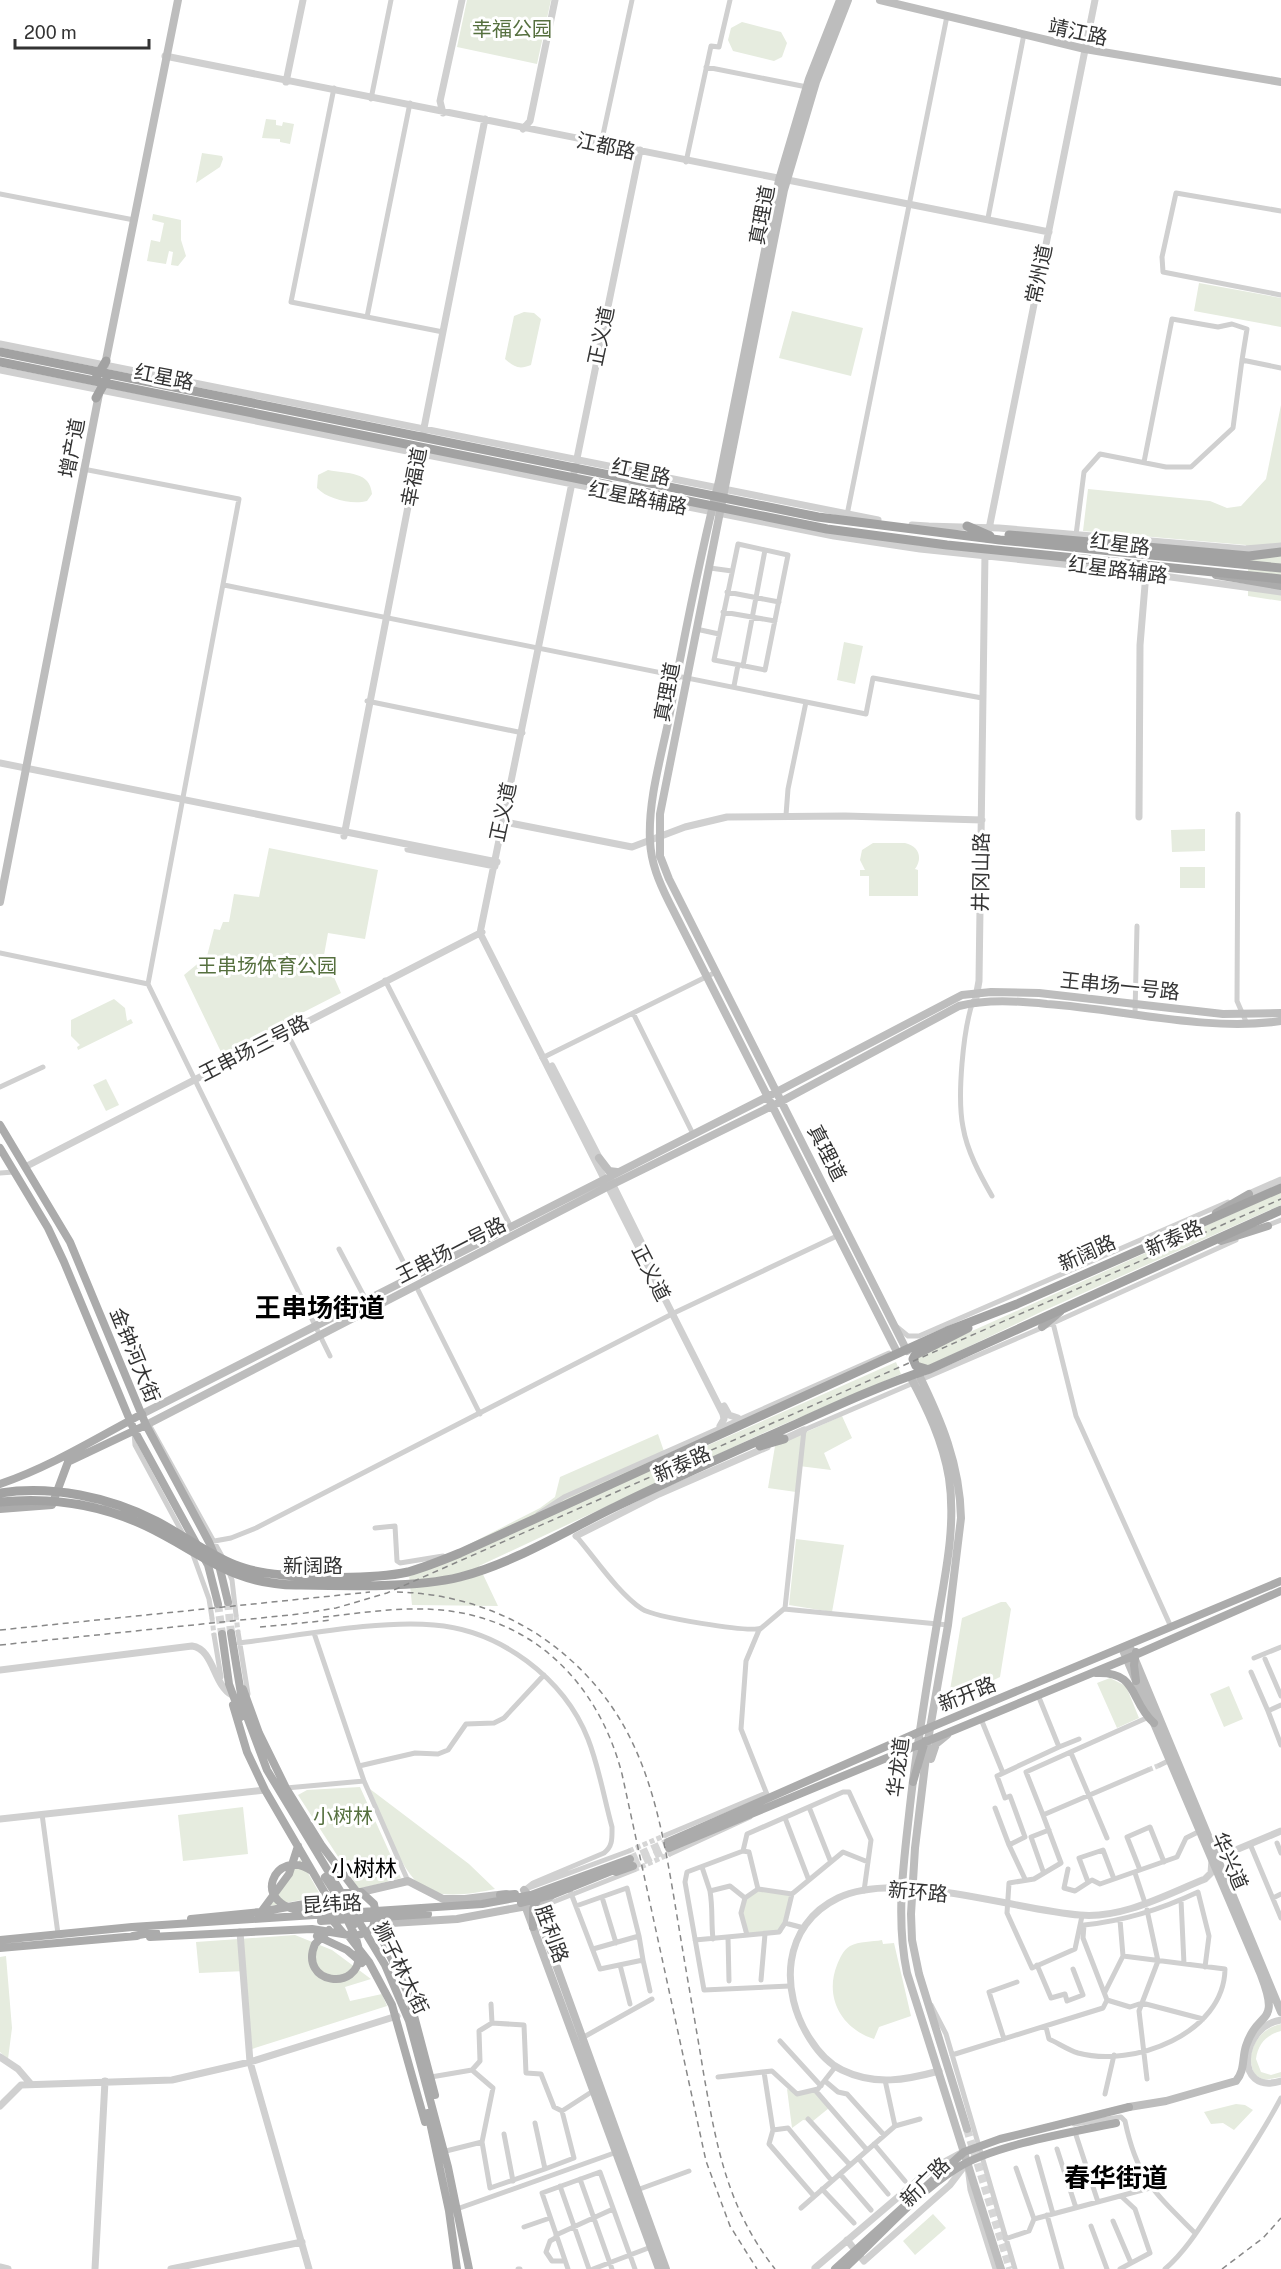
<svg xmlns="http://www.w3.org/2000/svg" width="1281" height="2269" font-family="'Public Sans','Noto Sans SC',sans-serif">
<rect width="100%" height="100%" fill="#fff"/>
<path fill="#e6ecdf" d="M467,0H551L537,64L457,47Z
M742,22L781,32L787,43L782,57L774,61L733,51L728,40L731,28Z
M266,119L276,120V125L282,126L283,122L294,124L290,144L280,142V139L262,138Z
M202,153L222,156L223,159L220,167L196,183Z
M153,214L181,220V240L186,256L178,266L171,265L173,252L169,251L166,264L147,261L151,240L160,242L164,223L152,220Z
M1199,283L1281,298V327L1194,311Z
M792,311L863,328L851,376L779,358Z
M524,312L534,313L541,319L531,365C519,370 514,367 505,359L514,316Z
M1281,405V601L1248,596V554L1246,545L1083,531L1088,489L1210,501L1227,508L1241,506L1266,479Z
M328,470C348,474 370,471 372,494L367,501C352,505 327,499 317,488L318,475Z
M844,642L863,646L855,684L837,680Z
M1205,829V851L1172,852L1171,830Z
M905,843C919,846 923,858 915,869L918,870V896H869V876H860V870H865L860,860L862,850L873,843Z
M269,848L378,870L365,939L328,933L324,955L341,993L222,1054L184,975L207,956L214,929L220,930L223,922H229L234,894L259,897Z
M1180,867H1205V888H1180Z
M114,999L125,1008L127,1021L131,1019L133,1023L78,1050L77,1047L80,1045L71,1036V1020Z
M106,1079L119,1105L106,1111L93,1085Z
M1281,1192V1205L1043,1311L928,1366H920L917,1359L921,1354Z
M896,1362L901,1374L768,1431L479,1566L498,1606L412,1605L409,1575L540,1508L555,1497L560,1477L658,1434L668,1463Z
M842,1416L852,1438L824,1453L831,1470L799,1466L796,1492L768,1488L775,1446Z
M796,1539L844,1545L832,1612L789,1605Z
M1001,1602H1006L1011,1609L1000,1677L954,1699L949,1696L962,1618Z
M1110,1678L1126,1686L1139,1718L1117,1728L1097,1683Z
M1229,1686L1243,1719L1224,1727L1210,1694Z
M360,1787L401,1878L359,1889L298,1795L307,1790Z
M370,1789L469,1864L495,1889C477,1893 448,1898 430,1891C401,1880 383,1817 370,1789Z
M243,1807L248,1854L183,1861L178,1815Z
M300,1859L321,1896L270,1906Z
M758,1889L790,1895L782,1933L748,1934L741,1915L745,1898Z
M295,1935L332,1950L371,1979L345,1987L350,2001L382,1994L387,2006L252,2049L246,1971L199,1973L196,1942Z
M882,1940L883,1944L894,1943L911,2016L879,2027L874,2039C842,2029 824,1998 837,1965C840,1958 843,1950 850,1946C859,1941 872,1942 882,1940Z
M6,1956L12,2028L8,2059L0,2052V1957Z
M1281,2024V2031C1266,2035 1258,2044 1256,2059L1261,2072L1271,2075L1281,2072V2077L1264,2080L1255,2075C1244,2054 1257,2029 1281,2024Z
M787,2089L800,2093L814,2090L829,2108L813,2121L803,2120L792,2128Z
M1236,2104L1245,2105L1253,2110L1234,2130L1223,2123L1211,2124L1204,2112Z
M933,2214L946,2228L915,2255L903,2241Z"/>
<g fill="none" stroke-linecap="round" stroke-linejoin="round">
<path stroke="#d6d6d6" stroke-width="5" stroke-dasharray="5 2.5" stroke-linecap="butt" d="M236,1615L238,1632
M212,1618L214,1635
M1148,1770L1160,1765
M629,1851L666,1835
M634,1870L670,1854"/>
<path stroke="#d6d6d6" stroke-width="8" stroke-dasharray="8 4" stroke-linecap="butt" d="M967,2129L1010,2269"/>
<path stroke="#d6d6d6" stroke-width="8" stroke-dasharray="8 4" stroke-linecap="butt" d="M228,1602L231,1633
M218,1604L222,1634
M630,1859L668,1842
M633,1866L669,1848"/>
<path stroke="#d0d0d0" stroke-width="5" d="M706,67L807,87
M334,88L291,302L443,332
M371,99L391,0
M601,144L632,0
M686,162L711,46L719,47L730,0
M0,194L134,220
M1281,211L1176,193L1162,257L1163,272L1281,295
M988,218L1024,34
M367,317L410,103
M1144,462L1172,319L1218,327L1232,324L1247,329L1242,360
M83,469L239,499L148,984L330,1356
M847,515L947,16
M1076,535L1084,472L1100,454L1166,467H1191L1233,428L1242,360L1281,368
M738,544L788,555L765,670L714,660Z
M710,568L732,571
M224,585L866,714L873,678L982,698
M727,592L779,602
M723,612L775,621
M696,629L719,634
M743,666L765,550
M734,686L738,665
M367,701L523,733
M1238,814L1237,1001L1247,1024
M786,815L788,789L806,702
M0,953L148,984
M385,980L511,1227
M973,1001C963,1030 957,1097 963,1127C967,1151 980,1175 992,1196
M633,1013L693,1134
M1135,1013L1137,926
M286,1031L411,1277
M542,1058L716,972
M0,1087L43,1067
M0,1173L14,1172
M1266,1226L1281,1220
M339,1249L366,1300
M416,1286L480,1414
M1053,1323L1076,1416L1171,1627
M897,1327L908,1336H919L1228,1202
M151,1428L223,1558
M134,1432L135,1445L184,1536
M538,1514L564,1497L889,1353
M375,1528L395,1526L397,1561L400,1563L443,1556
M576,1536C595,1558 618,1593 642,1609C654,1617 749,1633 761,1628
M209,1542L231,1538L256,1528L676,1312L839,1235
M192,1552L209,1599L212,1618
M228,1570L232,1580L236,1615
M784,1609L948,1625
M238,1632L248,1694
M314,1633L364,1781L408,1881
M214,1635L221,1677
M239,1643C298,1636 376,1620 434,1625C500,1630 564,1678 588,1739C599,1767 604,1798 612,1827C612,1838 613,1846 604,1853L533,1883L524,1890
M1254,1658L1281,1647
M1265,1659L1281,1696
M1251,1672L1268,1711
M1281,1705L1268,1711L1281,1745
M981,1719L1003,1773
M1059,1747L1079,1739
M1071,1753L1107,1838
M1160,1765L1170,1760
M359,1766L415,1753L438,1754L448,1750L466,1724L494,1723L504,1718L544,1675
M286,1788L364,1781
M768,1797L741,1729L746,1661L759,1630L785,1608L804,1430L1053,1323L1236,1240
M809,1807L830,1860
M995,1808L1009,1845
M42,1814L58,1934
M1043,1815L1026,1772L1151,1716
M785,1818L808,1878
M666,1835L766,1793
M1277,1843L1281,1853
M1250,1844L1281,1918
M743,1851L749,1852L758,1889
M670,1854L750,1817
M702,1867L710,1891L730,1886L745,1898
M1068,1869L1064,1888L1075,1891L1092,1880L1100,1884L1177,1857L1186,1838L1200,1831
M1140,1870L1127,1837L1150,1827L1164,1862
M1043,1871L1031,1837L1049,1830
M1135,1873L1145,1903
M1025,1879L1009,1845L1025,1837L1010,1796L1005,1798L997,1776L1059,1747L1038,1695
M1088,1882L1079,1858L1103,1850L1114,1879
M569,1888L600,1969L643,1960L650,1991
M526,1889L629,1851
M710,1891C713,1909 711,1921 713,1939
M602,1897L616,1943
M1273,1898L1281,1894
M1181,1900L1184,1964
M543,1906L634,1870
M576,1906L627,1888L639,1936L593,1949
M1082,1916L1075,1949L1032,1968L1007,1913L1009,1883L1034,1879L1061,1863L1043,1815L1148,1770
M785,1923L792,1894
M747,1935L741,1913L745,1898L758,1889L792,1894L843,1852L868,1862
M639,1936L643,1960
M728,1937L729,1981
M695,1940L779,1932L785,1923L804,1928
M620,1965L630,2004
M1037,1965L1051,1998L1065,1994L1067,2001L1083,1995L1073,1969
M761,1980L765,1934
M790,1986L704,1990L685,1882L687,1872L743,1851L747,1834L843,1792H849L871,1840L864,1891
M1105,1992L1123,1956L1120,1920
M1107,2000L1083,1938L1084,1925C1124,1921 1162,1909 1198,1892L1209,1936L1205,1967
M491,2004L492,2023
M931,2005L946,2034L1015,2269
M1046,2027L1049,2039C1058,2043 1068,2050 1078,2053C1133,2068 1224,2034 1225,1969L1123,1956
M582,2038L652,1999
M1004,2039L989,1992L1017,1982
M780,2041L821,2086
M952,2055L1103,2008L1107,2000L1130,2007L1142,2003L1158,1961L1147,1910
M472,2070L480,2061L479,2031L492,2023L524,2025L526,2073L541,2074L554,2107L562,2111L593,2091
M764,2072L773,2130L769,2144L814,2196
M431,2077L472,2070L493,2088L482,2142L446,2151
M718,2077L772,2071L797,2094L818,2089L836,2066
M1147,2079L1139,2011L1142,2003L1203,2019
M825,2081L838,2092L847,2094L884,2135
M815,2090L867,2150
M1105,2094L1114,2055
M808,2119L850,2165
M1074,2124L1121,2117L1125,2121C1137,2179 1155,2193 1195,2233
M895,2126L920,2119
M773,2130L788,2128L832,2181
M1075,2132L1098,2202
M504,2134L513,2181
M482,2142L490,2188L545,2169L535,2123
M874,2144L905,2181
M1057,2149L1076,2208
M1037,2157L1053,2214
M858,2158L888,2194
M967,2167L970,2190L995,2269
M1016,2168L1034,2219
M545,2169L574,2158L562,2111
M840,2174L871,2210
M580,2179L612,2269
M560,2186L589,2269
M822,2189L854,2223
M637,2190L689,2171
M801,2208L895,2126L885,2080
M454,2210L617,2152
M1047,2215L1062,2269
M1113,2221L1131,2263
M1091,2226L1107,2269
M524,2227L550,2218
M556,2235L613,2209
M557,2237L550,2241L546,2252L552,2261H565
M1005,2239L1029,2231L1034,2219L1150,2188
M518,2269H520
M568,2269L542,2193L600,2172L635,2269
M593,2269L651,2247
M1120,2269L1150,2253L1135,2209L1121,2196
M1165,2269C1187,2250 1202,2224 1218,2200C1240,2166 1262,2134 1281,2098"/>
<path stroke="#d0d0d0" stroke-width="7" d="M165,56L1049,232
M286,82L303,0
M443,113L440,101L462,0
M523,129L530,121L555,0
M640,150L480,933L723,1414L724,1419L720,1426
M0,344L878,520
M0,370L834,536L920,549L1119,570L1281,592
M423,433L485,119
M912,525L928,526
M925,526L999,528L1245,549L1281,546
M987,539L1095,0
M0,763L497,862
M1139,817L1140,645L1146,573
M505,822L632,847L685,827L727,817L845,816L982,820
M344,836L419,450
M408,849L495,866
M975,1003L979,981L985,553
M552,1066L602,1163
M25,1167L482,932
M611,1181L655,1270
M1249,1194L1281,1180
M724,1406L729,1415L738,1418
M780,1441L804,1430
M576,1536L659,1494L767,1447
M0,1670L192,1646C214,1649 213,1685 232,1695
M0,1819L265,1790
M240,1932L250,2062L309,2269
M1281,2020C1240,2026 1233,2096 1281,2081
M0,2057L18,2069L30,2083
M939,2071C906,2080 875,2086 842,2070C829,2064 817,2050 810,2039C779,1991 782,1925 838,1898C898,1869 1014,1910 1080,1915C1123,1919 1167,1894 1205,1879L1211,1873L1212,1860L1281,1831
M0,2106L21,2085L172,2080L250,2062L397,2016
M847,2240L864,2261L950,2185L966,2164
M0,2267L8,2269
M815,2268L931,2169L961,2153
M95,2269L105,2081
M171,2269L302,2242"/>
<path stroke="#bdbdbd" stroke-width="8" d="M840,0L809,79L779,180L719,481C699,560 683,642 668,723C660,761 648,802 650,841C651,863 659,882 669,902L896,1350
M848,0L816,82L784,190L660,814V856L669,879L907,1351
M880,0L1085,49L1281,82
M105,365L178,0
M0,902L99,394
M599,1158L609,1171L617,1172
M918,1373C941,1420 960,1464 961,1518L948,1625L928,1740L915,1848L911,1914L912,1940L919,1974L967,2129
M910,1376C927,1408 943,1441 949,1478C956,1524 946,1571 938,1617C927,1683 916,1748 909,1815C903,1868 896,1920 907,1973L1001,2269
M142,1414L767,1097L962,995L991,992L1039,993L1223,1014L1281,1013
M146,1425L607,1187L782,1101L959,1006C987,999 1018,1001 1047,1004C1122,1009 1206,1032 1281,1021
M1129,1645L1281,2012
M1122,1648L1261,1975C1281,2027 1258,2009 1246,2046C1242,2058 1245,2071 1236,2081L1166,2101L1129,2107
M931,1759L936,1744L947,1735
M524,1890L533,1901L666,2269
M361,1892L408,1881L443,1899H465L506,1894
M522,1897L659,2269
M540,1917L543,1904L552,1895
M375,1924L457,1919L527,1906"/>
<path stroke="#ababab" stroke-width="8" d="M1216,575L1281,586
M0,1125L70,1242L146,1425L209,1542L219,1565L228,1602
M0,1148L48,1228L64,1262L134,1430L208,1565L218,1604
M1216,1213L1249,1194
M1221,1241L1268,1226
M1042,1327L1060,1312
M0,1484C50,1467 95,1439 142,1414
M0,1509L52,1505L68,1462L146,1425
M231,1633L243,1706L267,1770L385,1965L409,2021L448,2167L469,2269
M222,1634L229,1684L241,1717
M1136,1652L1134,1665L1136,1681
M1096,1673C1139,1671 1129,1701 1154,1723
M243,1689L259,1733L286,1788L322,1846L356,1891
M233,1705L247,1752L265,1790L332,1905
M913,1782L925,1741
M668,1842L919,1732L1281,1581
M669,1848L1133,1656L1281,1591
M616,1872L633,1866
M325,1877L355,1924
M500,1895L515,1894
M521,1903L552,1895L619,1868
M261,1912L289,1874L298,1846
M311,1912C244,1908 276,1845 312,1871
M191,1919L260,1912L310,1903L332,1905
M321,1921L428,1914
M375,1924L408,1993L435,2095
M533,1927V1909L538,1898
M329,1930L315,1944C298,1984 360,1993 359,1954C359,1941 352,1930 347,1919
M348,1935L369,1962L392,2005L425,2122
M133,1936L156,1932
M317,1936L347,1950L362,1963
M150,1937L312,1929L355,1936L368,1932L373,1927L376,1916L374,1904L361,1892L343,1893L332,1905L333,1921L344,1934
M0,1940L132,1927L482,1904L531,1895L630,1859
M0,1948L137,1936
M428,2113L449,2211L457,2269
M835,2269L964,2152L1000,2139L1129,2107
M844,2269C880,2236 915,2194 957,2168C994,2145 1072,2132 1116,2123"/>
<path stroke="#a2a2a2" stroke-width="9" d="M0,352L818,517L1000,540L1281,568
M0,362L827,529L947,545L1281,579
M96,378L106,361
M96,398L106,380
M967,526L990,536
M1009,535L1249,556L1281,552
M1132,568L1146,573
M926,1369L916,1366L913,1359L915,1355L968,1328
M760,1446L784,1439
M0,1493C52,1485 109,1497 156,1521C183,1535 207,1554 235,1565C270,1580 371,1580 408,1572C426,1567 443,1560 460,1553L947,1331L1017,1304L1281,1188
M0,1502C50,1497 100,1504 146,1526C201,1552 229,1584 296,1585C343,1586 416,1588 460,1577C514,1563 565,1531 615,1507C674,1478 735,1451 796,1424C840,1404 884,1384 930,1369L1281,1210"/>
<path stroke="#888" stroke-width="1.5" stroke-dasharray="6 4.5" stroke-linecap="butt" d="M397,1592C451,1593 507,1611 550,1643C648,1716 660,1815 679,1928C687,1977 696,2026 704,2076C717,2149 728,2209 775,2269
M323,1617C353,1614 384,1609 414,1609C521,1607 596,1674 622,1774L706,2161L730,2226L757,2269
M260,1627L332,1620
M0,1630L370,1592
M0,1645L299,1614L336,1608L387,1593L1281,1199
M1222,2269L1263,2238L1281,2218"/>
</g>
<g text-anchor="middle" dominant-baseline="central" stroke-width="6" stroke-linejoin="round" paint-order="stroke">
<g font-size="20" fill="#56703f" stroke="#fff">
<text x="512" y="29">幸福公园</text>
<text x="267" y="966">王串场体育公园</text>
<text x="343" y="1816">小树林</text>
</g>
<g font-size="20" fill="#333" stroke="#fff">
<text transform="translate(1078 32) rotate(12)">靖江路</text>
<text transform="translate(606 146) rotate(12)">江都路</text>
<text transform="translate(762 215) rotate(-79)">真理道</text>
<text transform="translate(1039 274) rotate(-78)">常州道</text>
<text transform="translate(601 336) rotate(-78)">正义道</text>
<text transform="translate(164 377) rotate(11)">红星路</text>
<text transform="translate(72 448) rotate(-79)">增产道</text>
<text transform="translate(641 472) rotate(12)">红星路</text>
<text transform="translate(414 477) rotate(-79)">幸福道</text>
<text transform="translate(638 498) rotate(11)">红星路辅路</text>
<text transform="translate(1120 544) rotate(7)">红星路</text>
<text transform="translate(1118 570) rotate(7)">红星路辅路</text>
<text transform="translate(667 692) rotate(-79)">真理道</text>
<text transform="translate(503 812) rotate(-78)">正义道</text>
<text transform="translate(981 872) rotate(-89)">井冈山路</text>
<text transform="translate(1120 986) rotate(6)">王串场一号路</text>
<text transform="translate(254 1048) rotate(-27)">王串场三号路</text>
<text transform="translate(827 1153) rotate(63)">真理道</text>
<text transform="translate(1174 1238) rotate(-24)">新泰路</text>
<text transform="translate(451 1250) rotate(-27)">王串场一号路</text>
<text transform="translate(1087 1253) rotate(-24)">新阔路</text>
<text transform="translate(651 1273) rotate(63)">正义道</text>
<text transform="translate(135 1355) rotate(68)">金钟河大街</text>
<text transform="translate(682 1464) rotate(-24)">新泰路</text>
<text x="313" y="1566">新阔路</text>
<text transform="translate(967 1694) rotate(-22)">新开路</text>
<text transform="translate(898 1767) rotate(-83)">华龙道</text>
<text transform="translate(1230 1861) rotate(67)">华兴道</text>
<text transform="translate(918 1892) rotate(5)">新环路</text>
<text transform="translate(332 1904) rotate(-3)">昆纬路</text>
<text transform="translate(552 1934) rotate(70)">胜利路</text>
<text transform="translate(401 1968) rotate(64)">狮子林大街</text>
<text transform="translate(925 2182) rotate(-45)">新广路</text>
</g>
<g font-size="22" fill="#000" stroke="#fff">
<text x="364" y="1868">小树林</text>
</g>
<g font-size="26" font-weight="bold" fill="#000" stroke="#fff">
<text x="320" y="1307">王串场街道</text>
<text x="1116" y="2177">春华街道</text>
</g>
</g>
<path d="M15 39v9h134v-9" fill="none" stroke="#333333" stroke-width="3"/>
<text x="24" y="39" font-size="18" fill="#333333" stroke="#ffffff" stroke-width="4.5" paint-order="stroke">200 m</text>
</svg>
